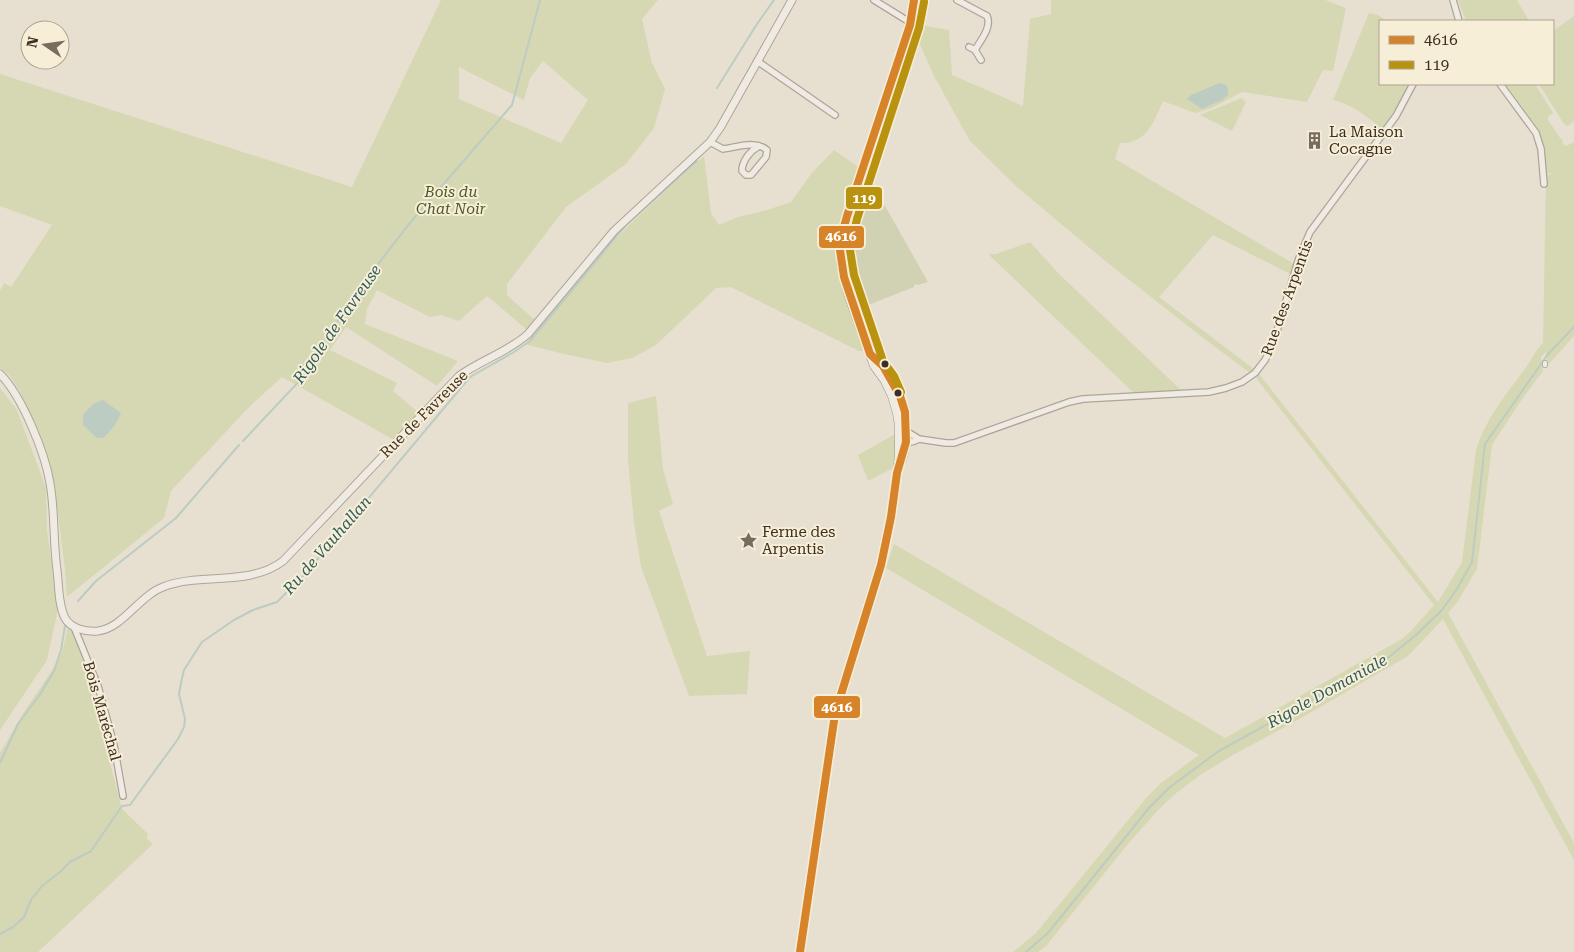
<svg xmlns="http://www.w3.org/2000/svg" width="1574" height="952" font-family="'Roboto Serif',serif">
<rect width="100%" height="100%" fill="#e7e0d1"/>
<path fill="#d6d7b3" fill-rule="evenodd" d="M441,0H658L642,19L652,63L665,89L654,128L626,164L566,207L507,284V295L536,321L527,330L487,296L459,321L441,315L430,317L377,290L367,309L365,324L458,361L437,386L346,327L330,350L397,383L393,391L418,412L414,420L394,440L282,377L247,409L171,491L164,518L67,597L65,570L54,482L20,391L9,375L0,368V291L4,283L11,287L52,225L0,206V74L352,187ZM543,61L588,100L561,143L459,99V67L524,100L530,78Z
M1051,0H1325L1346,8L1333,71L1323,70L1307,102L1242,92L1212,108L1195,113L1163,101C1154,121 1147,144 1120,143L1115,159L1296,265L1292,275L1213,235L1159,297L1255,370L1250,373L1202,337L1104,260L1016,186L970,141L934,76L915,33V24L949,30L952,75L1023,106L1030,19L1051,14Z
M1458,0H1517L1529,21H1466Z
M1369,13L1378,15L1387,21H1380V84H1411L1382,130C1370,118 1351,104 1333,100Z
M1574,16V121L1568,126L1564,124L1539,84H1553V31Z
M1502,84H1535L1553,113L1548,117V120L1560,138L1562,139L1563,144L1566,146L1574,142V336L1548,365L1546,352L1541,357L1543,371L1520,402L1492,445L1477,569L1458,601L1448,613L1574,843V860L1443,619L1408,656L1296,721L1233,755L1200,775L1174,795L1159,809L1128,844L1046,946L1038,952H1013L1036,933L1147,797L1161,783L1199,755L886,568L894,544L1225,738L1402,639L1411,631L1434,605L1256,378L1259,374L1438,602L1462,562L1476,450C1485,420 1506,394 1525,369C1531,360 1535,351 1543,343L1546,176L1556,172L1547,174L1545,171L1534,126L1523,109Z
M1242,98L1246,102L1232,131L1200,115Z
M834,150L860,168L841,254L853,317L864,351H859L731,287L716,288L656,345L632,358L607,363L560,353L525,344L574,286L629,225L704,156L711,213L719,225L738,217L767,210L791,202L811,174Z
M1030,242L1059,274L1181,390L1134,393L988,254H996Z
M0,388L17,410L46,488L47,531L58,609L47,660L0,730Z
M656,396L663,469L673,504L659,511L707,656L750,651L747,694L689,696L641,567L634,523L628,460V403Z
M897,433L893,468L868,481L858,455Z
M68,627L74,635L80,648L122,809L148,834L147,839L153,844L38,952H0V753L22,715L51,672L62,652Z"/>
<path fill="#d1d1b3" d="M867,174L928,282L918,285L917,284L914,285V287L858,309L848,270L845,252L848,248L845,246L846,243L857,205L861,203L860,197Z"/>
<path fill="#bcccc2" d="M1220,83L1226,85L1228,89V95L1222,100L1202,109L1187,99L1191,95Z
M103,400L121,413C118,422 111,431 103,438H97L83,425V415L93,404Z"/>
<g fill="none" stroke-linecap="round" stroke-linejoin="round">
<path stroke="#bcccc2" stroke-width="2" d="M717,88L757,24L774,0
M243,441L303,377L351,299L409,224L512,105L540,0
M78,601L96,581L176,518L239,445
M0,763L18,724L41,693L54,671L61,650L65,626
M0,934L13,927L24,917L31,900L42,886L60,872L70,862L91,851L122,806L130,805L178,739L184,727L185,719L179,694L181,683L184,670L202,642L234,620L253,610L277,602L305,574L470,377L514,352L530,341L626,225L697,161
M1026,952L1048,933L1149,808L1170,787L1219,751L1389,657L1416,635L1442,610L1457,589L1472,562L1485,444L1548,354L1574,327"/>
<defs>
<path id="pedestrian" d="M1545,363V365"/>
<path id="minor" d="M874,0L911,23
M957,0L987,16C992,27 981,40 975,50
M1453,0L1459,21
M969,47L975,50L981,60
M757,61L835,115
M1500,84L1536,133L1541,149L1544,184
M710,142L723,149C738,147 755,140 767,150L766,157L751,175H746L742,171C742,161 750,151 759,146
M906,431L919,439L946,443H954L1069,402L1083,399L1209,392L1226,388L1242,382L1255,373L1265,360L1273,344L1299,258L1310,232L1396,116L1413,84
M903,440C909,444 913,442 919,439
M74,627L98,686L114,745L123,796"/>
<path id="tertiary" d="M0,374C22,396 45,453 50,483C55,511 53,541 57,570C59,585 58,604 65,618C71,629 86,632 98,631C123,628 139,596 163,587C201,572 249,587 283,561L459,376C481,360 508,352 528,334L614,231L710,142L720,128L792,0"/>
<path id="secondary" d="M870,354C900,379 914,423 902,460
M800,952L835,714L881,565L891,517L899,456V426L897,413L892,396L885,381L874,366L849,297L841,264V238L910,25L914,0"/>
</defs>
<use href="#pedestrian" stroke="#ada599" stroke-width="6"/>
<use href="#minor" stroke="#ada599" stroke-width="8"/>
<use href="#tertiary" stroke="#ada599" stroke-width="9"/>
<use href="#secondary" stroke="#9c958a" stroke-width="9"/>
<use href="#pedestrian" stroke="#efebe3" stroke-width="4.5"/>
<use href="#minor" stroke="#efebe3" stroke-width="5.5"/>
<use href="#tertiary" stroke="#efebe3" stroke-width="7"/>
<use href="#secondary" stroke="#efebe3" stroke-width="8"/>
<defs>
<path id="bus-1" d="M800,952L835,714L881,565L891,517L897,473L906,442L905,412L900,396L883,366L870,354L844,277L840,250L841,238L847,216L910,25L914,0"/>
<path id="bus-2" d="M901,392L894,376L883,361L854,275L850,250L857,219L919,28L924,2"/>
</defs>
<use href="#bus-1" stroke="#f7eed8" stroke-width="11"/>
<use href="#bus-2" stroke="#f7eed8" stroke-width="11"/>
<use href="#bus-1" stroke="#d68329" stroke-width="8"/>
<use href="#bus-2" stroke="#b9930f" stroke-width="8"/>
</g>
<defs>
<symbol id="building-bare" viewBox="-9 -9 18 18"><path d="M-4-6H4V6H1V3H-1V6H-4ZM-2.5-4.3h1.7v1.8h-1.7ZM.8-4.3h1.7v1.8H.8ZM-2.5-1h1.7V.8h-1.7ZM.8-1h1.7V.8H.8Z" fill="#786c5e" stroke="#f7eed8" stroke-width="2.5" paint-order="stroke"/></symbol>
<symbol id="sight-bare" viewBox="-9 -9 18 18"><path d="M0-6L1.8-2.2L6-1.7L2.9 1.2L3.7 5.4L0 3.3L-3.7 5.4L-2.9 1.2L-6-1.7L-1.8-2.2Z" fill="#786c5e" stroke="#f7eed8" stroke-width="2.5" paint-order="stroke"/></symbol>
</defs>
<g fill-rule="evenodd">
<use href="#building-bare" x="1302" y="128" width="25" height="25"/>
<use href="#sight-bare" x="736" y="528" width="25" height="25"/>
</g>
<g fill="#3d2e20" stroke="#f7eed8" stroke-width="2">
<circle cx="885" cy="364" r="4.5"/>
<circle cx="898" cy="393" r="4.5"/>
</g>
<g text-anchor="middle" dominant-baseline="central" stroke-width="4" stroke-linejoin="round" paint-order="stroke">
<g font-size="15" fill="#3d2e20" stroke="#f7eed8" text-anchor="start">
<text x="1329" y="132">La Maison<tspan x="1329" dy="17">Cocagne</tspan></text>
<text x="762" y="532">Ferme des<tspan x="762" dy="17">Arpentis</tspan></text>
</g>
<g font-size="15" font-style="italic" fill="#4d5a26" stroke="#f7eed8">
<text x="451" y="192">Bois du<tspan x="451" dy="17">Chat Noir</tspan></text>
</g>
<g font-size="15" fill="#3d2e20" stroke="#f7eed8">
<text transform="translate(1287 298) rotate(-70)">Rue des Arpentis</text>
<text transform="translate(424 414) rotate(-45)">Rue de Favreuse</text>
<text transform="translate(102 711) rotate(74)">Bois Maréchal</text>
</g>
<g font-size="16" font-style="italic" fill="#2f5d5a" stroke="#f7eed8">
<text transform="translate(337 324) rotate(-55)">Rigole de Favreuse</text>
<text transform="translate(327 545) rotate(-49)">Ru de Vauhallan</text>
<text transform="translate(1327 691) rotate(-29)">Rigole Domaniale</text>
</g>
</g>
<g stroke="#f7eed8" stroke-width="2">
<rect x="845" y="186" width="38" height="24" rx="5" fill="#b9930f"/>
<rect x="818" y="225" width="47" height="24" rx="5" fill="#d68329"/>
<rect x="813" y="695" width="48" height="24" rx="5" fill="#d68329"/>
</g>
<g font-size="14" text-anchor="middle" font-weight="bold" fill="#fff">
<text x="864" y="203">119</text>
<text x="841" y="241">4616</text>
<text x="837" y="712">4616</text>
</g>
<rect x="1379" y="20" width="175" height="65" fill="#f7eed8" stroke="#ada18e"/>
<rect x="1389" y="36" width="25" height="8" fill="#d68329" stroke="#ada18e"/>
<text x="1424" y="45" font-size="15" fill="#3d2e20">4616</text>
<rect x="1389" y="61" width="25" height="8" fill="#b9930f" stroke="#ada18e"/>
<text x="1424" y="70" font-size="15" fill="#3d2e20">119</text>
<g transform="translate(45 45) rotate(283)"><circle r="24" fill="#f7eed8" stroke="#ada18e"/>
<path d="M0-4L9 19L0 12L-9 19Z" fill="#786c5e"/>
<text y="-8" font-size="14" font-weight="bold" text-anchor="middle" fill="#3d2e20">N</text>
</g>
</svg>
